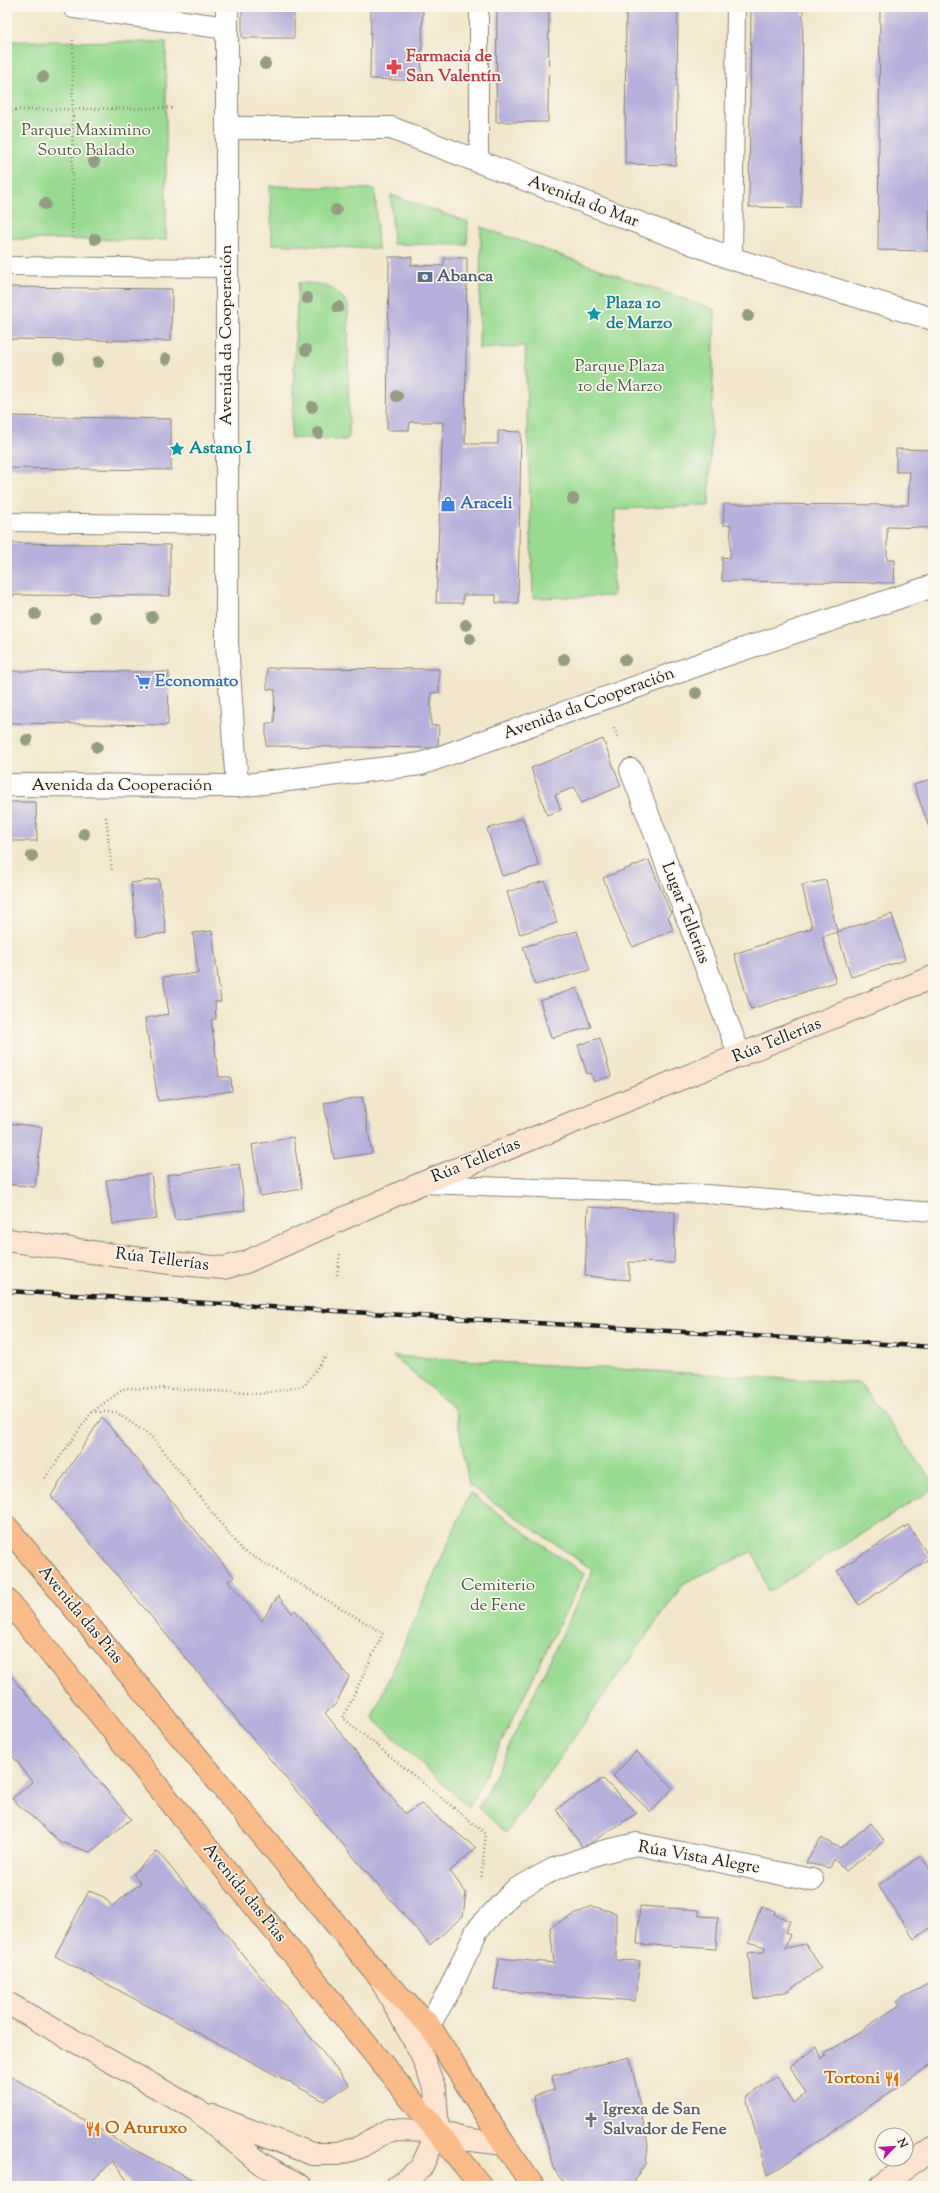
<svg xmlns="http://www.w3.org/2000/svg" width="940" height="2193" font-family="'Sorts Mill Goudy',serif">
<rect width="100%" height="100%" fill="#fbf7ec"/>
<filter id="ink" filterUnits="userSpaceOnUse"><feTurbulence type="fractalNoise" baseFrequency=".025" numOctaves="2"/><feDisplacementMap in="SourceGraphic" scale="8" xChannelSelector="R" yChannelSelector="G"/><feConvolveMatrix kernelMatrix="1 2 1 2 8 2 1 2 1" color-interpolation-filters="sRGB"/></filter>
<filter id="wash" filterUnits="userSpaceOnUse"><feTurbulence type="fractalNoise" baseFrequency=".012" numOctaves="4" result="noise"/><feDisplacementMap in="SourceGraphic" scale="16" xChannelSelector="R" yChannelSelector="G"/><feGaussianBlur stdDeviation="0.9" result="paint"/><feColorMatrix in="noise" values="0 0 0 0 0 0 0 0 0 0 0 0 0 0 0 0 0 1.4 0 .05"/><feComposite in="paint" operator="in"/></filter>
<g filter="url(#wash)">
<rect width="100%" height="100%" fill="#f2e7cc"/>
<path fill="#98da91" stroke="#5a7b56" d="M7,41L166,42V240L7,239Z
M270,186L375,189L378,249L272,244Z
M391,195L468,222L467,245L393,244Z
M481,227L715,310L709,506L615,509L613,596L533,598L525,346L479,349Z
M298,283C320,283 337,285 348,306L349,437L346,440L291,438Z
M393,1356L860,1383L933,1481V1489L769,1592L753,1551L684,1583L506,1833L479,1808L593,1570L469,1485L456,1410Z
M470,1493L584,1574L469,1808L372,1717Z"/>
<g id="blocks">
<path fill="#b6afdb" d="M242,7H294V38H242Z
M371,7H423L421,81L370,79Z
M497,7H549L548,122H496Z
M626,7H678L676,165L625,164Z
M751,7H803L801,208L749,207Z
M880,7H932L929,251L878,250Z
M389,257H412L411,265L444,266V258H467L465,444H498V431L521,432L518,603H496V595H463V603H436L443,422H410L409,430H387Z
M7,287L172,289L171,341L7,339Z
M7,416L171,419V470L7,468Z
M896,449L933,450V528L887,527V560H895L894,583L722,581V557L730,558L731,525H723L724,504L908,505L910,472H896Z
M7,543L170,545V596L7,595Z
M267,668L439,669V692L431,693V726L439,725L438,748L266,746V723H274L275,690L267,689Z
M7,671L169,672L168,725L7,723Z
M603,739L621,786L581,803L575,787L555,795L561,810L547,815L531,768Z
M933,778V838L914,785Z
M7,802H36L37,841H7Z
M523,818L539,866L502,876L487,829Z
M649,860L671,914L668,916L673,930L633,947L624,931L603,878Z
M159,879L166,933L137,937L131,883Z
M826,880L837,932L892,914L905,960L851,977L837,932L822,937L836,982L751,1009L734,954L812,928L802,885Z
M545,881L557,923L520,934L507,892Z
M212,931L221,1002H215L216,1019L211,1020L219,1077H231L232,1091L158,1101L145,1018L169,1014L163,977L198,973L193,933Z
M577,931L590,970L535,985L523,947Z
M577,988L591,1027L551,1038L540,1001Z
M600,1038L611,1076L594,1082L591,1073L587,1074L578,1045Z
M362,1097L372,1153L334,1159L324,1103Z
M7,1123L42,1127L35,1187L7,1184Z
M293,1137L302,1189L260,1196L252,1145Z
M239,1164L245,1210L175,1220L167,1175Z
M151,1174L157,1219L113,1224L106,1180Z
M588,1207L675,1212L674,1263L629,1262V1280L585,1276Z
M102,1417L234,1577L228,1581L262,1621L278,1596L292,1613L295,1610L349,1677L336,1704L325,1713L405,1814L421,1804L476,1848L450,1871L466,1893L463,1916L430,1945L299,1794L51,1496Z
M908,1525L930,1558L859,1605L837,1571Z
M7,1671L131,1819L90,1852L60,1842L12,1799L32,1782L7,1748Z
M636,1751L673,1788L651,1812L613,1776Z
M603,1779L637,1813L583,1848L556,1809Z
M871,1823L884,1841L846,1871L834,1859L830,1868L806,1863L821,1838L840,1848Z
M157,1851L277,1996L349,2085L324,2101L55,1956L89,1891L104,1897L112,1906L141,1883L133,1874Z
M921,1856L933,1874V1926L914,1939L878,1885Z
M592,1906L616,1913V1960L640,1961L635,2001L494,1990L499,1958L554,1963L550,1927Z
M640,1906L699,1910V1916L718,1917L716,1949L637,1944Z
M761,1906L775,1911L774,1914L790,1921L785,1933L790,1935L785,1948L806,1944L821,1968L788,1991L754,1999L748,1953L764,1952L765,1947L749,1942Z
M933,1981V2063L767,2176L746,2097L777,2076L793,2103L806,2094L790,2066L817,2047L822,2059L826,2056L825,2054L900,2005L897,2001Z
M630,2057L648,2145L646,2164L635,2178L636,2186H578L569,2184L562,2180L555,2171L533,2096L554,2090L552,2076Z
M7,2074L129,2147L205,2186H131L113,2161L87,2186H7Z"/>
</g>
</g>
<g filter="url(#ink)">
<use href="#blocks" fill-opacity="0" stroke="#878274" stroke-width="1"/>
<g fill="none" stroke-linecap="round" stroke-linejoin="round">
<defs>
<path id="lane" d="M479,162V7
M733,259L736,7
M7,266L227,268
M7,522L228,525
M423,1184L706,1194L933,1212"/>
<path id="street" d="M74,7L227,28
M227,7V643L237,786
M227,128H391L733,259L933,319
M631,770L740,1056
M7,785L237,786L421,764L720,657L933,586
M429,2025L450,1989L477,1930L515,1890L554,1869L602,1852L637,1844L812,1880"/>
<path id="secondary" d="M7,1240L170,1263L224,1268L246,1262L420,1184L933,977
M382,1982L421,2053L435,2090L438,2131L421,2168L397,2186
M7,2003L197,2110L260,2163L301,2186
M213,2116L312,2154H338L360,2147L389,2130L438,2131L463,2139L504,2144
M881,2186L933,2148"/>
<path id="highway" d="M7,1527L378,1975L429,2025L504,2144L533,2186
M7,1600L481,2186"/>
</defs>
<use href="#lane" stroke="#878274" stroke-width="20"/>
<use href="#street" stroke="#878274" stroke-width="24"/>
<use href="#secondary" stroke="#878274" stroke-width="24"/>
<use href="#highway" stroke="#878274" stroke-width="24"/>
<path stroke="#878274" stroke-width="2.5" stroke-dasharray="1 3" stroke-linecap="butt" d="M7,110L173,108
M72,237L73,38
M614,728L620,742
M106,817L112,872
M337,1275L340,1253
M92,1412H116L153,1438L242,1550L383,1633L343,1718L486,1834L481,1880
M45,1478L92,1412L125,1388L187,1389L260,1394L304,1386L327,1355"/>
<use href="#lane" stroke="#fff" stroke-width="18"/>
<use href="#street" stroke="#fff" stroke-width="22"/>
<use href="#secondary" stroke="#fde4d1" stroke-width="22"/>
<use href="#highway" stroke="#fabc8b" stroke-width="22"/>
<defs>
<path id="rail" d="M7,1291L933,1347"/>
</defs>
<use href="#rail" stroke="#1c1c1c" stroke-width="4.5"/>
<use href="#rail" stroke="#fbf7ec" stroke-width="3" stroke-dasharray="9" stroke-linecap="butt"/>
</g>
<g fill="#949c82">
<circle cx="265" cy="64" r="6"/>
<circle cx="43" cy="77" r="6"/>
<circle cx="94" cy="162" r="6"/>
<circle cx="45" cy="204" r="6"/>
<circle cx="336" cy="210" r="6"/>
<circle cx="95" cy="239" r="6"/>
<circle cx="307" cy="298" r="6"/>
<circle cx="338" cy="307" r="6"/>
<circle cx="748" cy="316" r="6"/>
<circle cx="306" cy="350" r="6"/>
<circle cx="59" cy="359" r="6"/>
<circle cx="166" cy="359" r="6"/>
<circle cx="98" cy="362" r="6"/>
<circle cx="397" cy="396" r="6"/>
<circle cx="312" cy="407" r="6"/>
<circle cx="318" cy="433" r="6"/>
<circle cx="573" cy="499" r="6"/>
<circle cx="35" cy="614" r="6"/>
<circle cx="95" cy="617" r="6"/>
<circle cx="152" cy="617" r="6"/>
<circle cx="466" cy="625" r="6"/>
<circle cx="470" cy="639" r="6"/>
<circle cx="564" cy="659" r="6"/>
<circle cx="625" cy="660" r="6"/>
<circle cx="696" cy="693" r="6"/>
<circle cx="27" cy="740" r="6"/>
<circle cx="97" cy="747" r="6"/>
<circle cx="84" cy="834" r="6"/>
<circle cx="32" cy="856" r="6"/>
</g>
</g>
<defs>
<symbol id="pharmacy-bare" viewBox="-9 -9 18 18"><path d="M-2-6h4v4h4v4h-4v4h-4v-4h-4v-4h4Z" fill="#e0444e" stroke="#fbf7ec" stroke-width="2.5" paint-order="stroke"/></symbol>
<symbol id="bank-bare" viewBox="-9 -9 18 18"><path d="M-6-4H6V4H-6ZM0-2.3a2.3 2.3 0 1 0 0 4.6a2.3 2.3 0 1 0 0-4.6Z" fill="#5c6f8a" stroke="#fbf7ec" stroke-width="2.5" paint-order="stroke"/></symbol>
<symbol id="sight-bare" viewBox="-9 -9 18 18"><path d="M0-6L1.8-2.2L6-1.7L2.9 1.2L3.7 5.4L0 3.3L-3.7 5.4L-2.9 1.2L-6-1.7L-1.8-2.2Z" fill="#0f9aa8" stroke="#fbf7ec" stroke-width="2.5" paint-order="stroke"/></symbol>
<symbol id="shop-bare" viewBox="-9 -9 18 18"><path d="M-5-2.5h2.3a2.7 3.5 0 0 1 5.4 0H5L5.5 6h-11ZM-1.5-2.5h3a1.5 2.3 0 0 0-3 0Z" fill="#3f7fe0" stroke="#fbf7ec" stroke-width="2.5" paint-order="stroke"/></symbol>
<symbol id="supermarket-bare" viewBox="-9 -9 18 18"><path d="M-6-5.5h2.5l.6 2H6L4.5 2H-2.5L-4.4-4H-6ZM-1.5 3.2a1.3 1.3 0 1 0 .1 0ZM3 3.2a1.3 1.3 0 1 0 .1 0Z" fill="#3f7fe0" stroke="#fbf7ec" stroke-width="2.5" paint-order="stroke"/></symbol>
<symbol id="restaurant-bare" viewBox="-9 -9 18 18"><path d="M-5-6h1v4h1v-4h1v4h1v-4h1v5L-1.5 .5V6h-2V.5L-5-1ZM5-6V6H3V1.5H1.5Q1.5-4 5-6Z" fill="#e8710a" stroke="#fbf7ec" stroke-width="2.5" paint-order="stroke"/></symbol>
<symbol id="church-bare" viewBox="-9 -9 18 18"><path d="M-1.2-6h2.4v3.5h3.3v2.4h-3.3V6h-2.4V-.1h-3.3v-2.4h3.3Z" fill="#6b7280" stroke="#fbf7ec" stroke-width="2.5" paint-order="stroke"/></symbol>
</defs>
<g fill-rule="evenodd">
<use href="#pharmacy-bare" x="383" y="56" width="22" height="22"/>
<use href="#bank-bare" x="414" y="266" width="22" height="22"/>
<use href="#sight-bare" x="583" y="303" width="22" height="22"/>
<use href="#sight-bare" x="166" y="438" width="22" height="22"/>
<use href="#shop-bare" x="437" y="493" width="22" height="22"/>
<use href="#supermarket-bare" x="132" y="671" width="22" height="22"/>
<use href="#restaurant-bare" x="881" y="2068" width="22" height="22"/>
<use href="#church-bare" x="580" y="2109" width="22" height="22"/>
<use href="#restaurant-bare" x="82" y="2118" width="22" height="22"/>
</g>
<g text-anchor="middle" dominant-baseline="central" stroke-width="3.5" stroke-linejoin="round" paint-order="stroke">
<g font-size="17" font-weight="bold" fill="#be3a42" stroke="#fbf7ec" text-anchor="start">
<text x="406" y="57">Farmacia de<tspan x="406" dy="20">San Valentín</tspan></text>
</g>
<g font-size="17" fill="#475e45" stroke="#fbf7ec">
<text x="86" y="131">Parque Maximino<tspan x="86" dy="20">Souto Balado</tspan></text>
<text x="620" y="367">Parque Plaza<tspan x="620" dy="20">10 de Marzo</tspan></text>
<text x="498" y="1586">Cemiterio<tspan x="498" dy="20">de Fene</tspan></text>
</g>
<g font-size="17" fill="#1c1c1c" stroke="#fbf7ec">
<text transform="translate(583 202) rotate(21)">Avenida do Mar</text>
<text transform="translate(227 335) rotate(-90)">Avenida da Cooperación</text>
<text transform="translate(589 704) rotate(-20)">Avenida da Cooperación</text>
<text x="122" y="786">Avenida da Cooperación</text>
<text transform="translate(685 913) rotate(69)">Lugar Tellerías</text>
<text transform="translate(777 1041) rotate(-22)">Rúa Tellerías</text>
<text transform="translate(476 1161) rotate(-22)">Rúa Tellerías</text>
<text transform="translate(162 1260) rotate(7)">Rúa Tellerías</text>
<text transform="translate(80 1615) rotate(50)">Avenida das Pías</text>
<text transform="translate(699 1858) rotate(10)">Rúa Vista Alegre</text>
<text transform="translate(244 1893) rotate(51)">Avenida das Pías</text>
</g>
<g font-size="17" font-weight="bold" fill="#4e5e75" stroke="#fbf7ec" text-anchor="start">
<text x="437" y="277">Abanca</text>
</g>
<g font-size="17" font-weight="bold" fill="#0d838f" stroke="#fbf7ec" text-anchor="start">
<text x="606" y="304">Plaza 10<tspan x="606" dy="20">de Marzo</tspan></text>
<text x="189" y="449">Astano I</text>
</g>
<g font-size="17" font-weight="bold" fill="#366cbe" stroke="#fbf7ec" text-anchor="start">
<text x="460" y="504">Araceli</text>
<text x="155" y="682">Economato</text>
</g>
<g font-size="17" font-weight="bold" fill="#c56008" stroke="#fbf7ec" text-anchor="end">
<text x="880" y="2079">Tortoni</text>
<text x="105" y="2129" text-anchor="start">O Aturuxo</text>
</g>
<g font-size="17" font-weight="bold" fill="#5b616d" stroke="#fbf7ec" text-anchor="start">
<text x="603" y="2110">Igrexa de San<tspan x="603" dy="20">Salvador de Fene</tspan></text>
</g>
</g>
<rect width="940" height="2193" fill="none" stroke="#fbf7ec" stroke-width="24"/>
<g transform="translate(894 2147) rotate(65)"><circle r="19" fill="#fbf7ec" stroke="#a29f99"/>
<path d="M0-3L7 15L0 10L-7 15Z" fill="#b5179e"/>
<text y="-6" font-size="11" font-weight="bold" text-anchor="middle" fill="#1c1c1c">N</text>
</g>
</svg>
